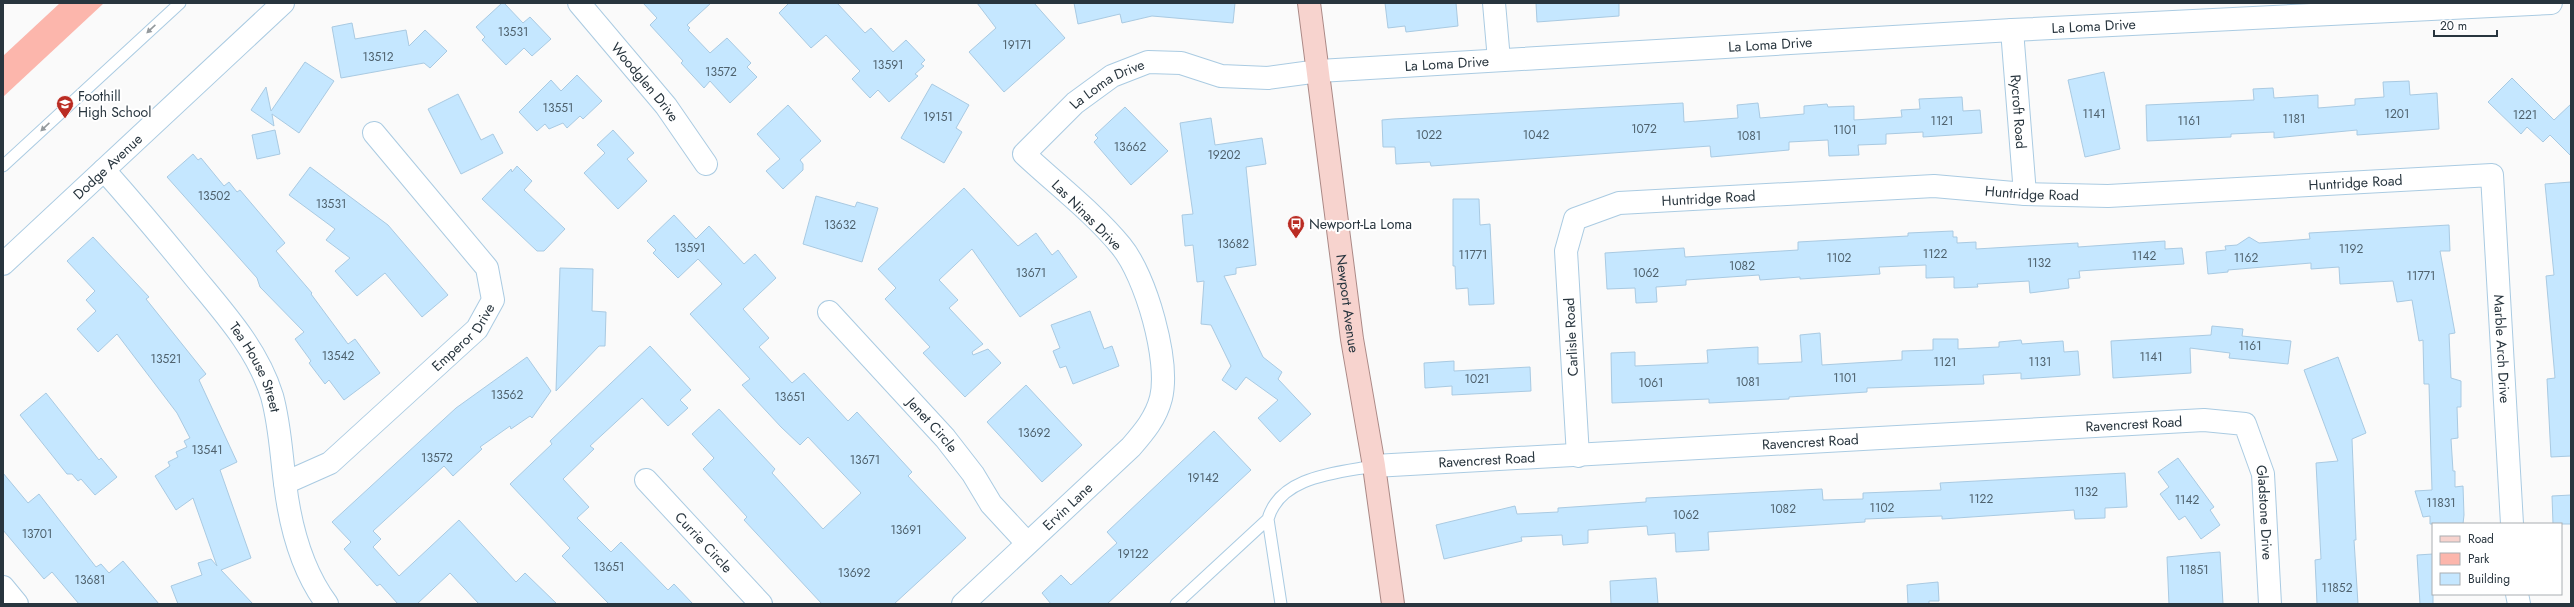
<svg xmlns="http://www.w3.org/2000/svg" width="2574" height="607" font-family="Jost,sans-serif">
<rect width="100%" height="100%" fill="#fafafa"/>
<path fill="#fcb6ac" d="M60,3H104L3,97V56Z"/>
<path fill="#c5e7ff" stroke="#a9cae2" d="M502,3H504L523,23L530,17L551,39L532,56L524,48L506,65L482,40L485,37L476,27Z
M643,3H711L687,25L690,28L688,30L710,53L727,38L751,63L747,67L757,77L730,103L710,81L704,88L681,63L683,61L650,25L657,18Z
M789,3H837L865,33L871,28L893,52L906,40L925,60L921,64L924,66L915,74L918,76L889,102L878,90L870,98L852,79L860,71L826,35L811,48L779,13Z
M977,3H1034L1065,38L1004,92L969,52L996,28Z
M1074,3H1235L1233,23L1152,16L1122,23L1120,14L1078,24Z
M1385,3H1456L1458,26L1406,32L1405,26L1388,28Z
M1536,3H1619V16L1537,22Z
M352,23L355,39L406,30L409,46L425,30L447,51L430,68L424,63L341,78L332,27Z
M305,62L334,81L299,133L272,114L274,126L251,110L266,87L271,111Z
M2104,72L2120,149L2085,157L2068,80Z
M577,75L602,101L583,119L580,116L567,128L563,123L549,129L545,124L537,131L519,112L551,80L561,91Z
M2512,78L2554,120L2571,104V156L2550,135L2543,142L2527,127L2521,134L2488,102Z
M2409,81L2410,95L2437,93L2439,129L2357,135V130L2274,138V132L2231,134V137L2147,141L2146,105L2254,100L2253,89L2273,88L2274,98L2318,95V108L2355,105V99L2384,97L2383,82Z
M932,84L969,105L956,128L962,132L944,163L901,138Z
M458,94L481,140L493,134L503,153L461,174L428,109Z
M1962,97L1963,111L1980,110L1982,133L1923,137V132L1886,134V144L1858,145L1859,155L1829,156L1828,140L1789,142V150L1711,157L1710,146L1431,166L1430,162L1396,164L1395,147H1383L1382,120L1393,119L1683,103L1684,122L1738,118L1737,105L1758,103L1760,118L1804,114V106L1827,104L1828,107L1854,106V120L1902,117L1901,110L1920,109L1919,99Z
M788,105L821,141L800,160L803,164V170L783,189L766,171L780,159L757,134Z
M1125,107L1168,151L1131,185L1094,142L1098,138L1095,135Z
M1211,118L1215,145L1262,138L1266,164L1246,167L1256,265L1236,268V274L1224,276L1263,357L1282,372L1278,379L1311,414L1280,442L1258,418L1278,400L1246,377L1236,390L1222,380L1231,366L1211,325L1201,324L1204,281L1197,282L1193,245L1185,246L1182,215L1193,214L1180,123Z
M275,130L280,154L257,159L252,135Z
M613,130L634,153L627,159L647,181L618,209L584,173L605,153L597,145Z
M193,154L198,160L201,158L224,186L229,182L237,192L240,190L285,243L276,251L312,293L311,294L348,344L355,339L380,373L344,400L329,380L325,384L309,363L311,361L295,339L304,332L260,287L257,278L167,177Z
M517,166L532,181L524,190L565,229L544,251H537L482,199L511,169L512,172Z
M310,167L388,225L448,295L422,317L385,273L357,296L335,271L350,258L326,240L335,229L289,195Z
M2571,182V456L2551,457L2547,379L2555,378L2546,276L2554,275L2545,184Z
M964,188L1018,246L1036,233L1052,255L1058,250L1077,277L1020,317L972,249L939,280L958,300L949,308L983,344L972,352L973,355L988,349L1001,363L965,397L923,353L930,347L885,299L896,288L878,269Z
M816,196L855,207L857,202L878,208L862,262L803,244Z
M1453,199H1479L1480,225L1490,224L1494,304L1469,305L1468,288L1456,289L1455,266H1453Z
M674,215L696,239L709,226L744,264L755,254L776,278L743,309L769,338L759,347L792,383L804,373L848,421L857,412L912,472L908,476L966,538L894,604H822L744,520L747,517L703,469L714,458L692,434L719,409L775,469L772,473L823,529L861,493L808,437L800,445L781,427L742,385L750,379L690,314L722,284L698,259L678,278L653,253L656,250L647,241Z
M2449,225L2450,251H2440L2455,333L2449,334L2451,378L2461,381V407H2457L2458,438L2451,439L2453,471H2455V487L2463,486L2464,515L2463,524H2430V516L2423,517L2415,491L2432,490L2431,458L2429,384H2424L2423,340L2419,341L2412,300L2397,302L2393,281L2340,284L2339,267L2311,269V263L2228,270V272L2208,274L2206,252L2226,250L2225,246L2237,245L2249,237L2259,243L2310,239L2309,233Z
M1953,231V237H1957V243L1976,242V249L2078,243V247L2165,241V249L2182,248L2184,264L2079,271L2080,278L2068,279L2069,288L2030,293L2029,281L1977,284L1978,287L1954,288V277L1926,278V265L1879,267L1880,274L1800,279V277L1760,280L1759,275L1686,280V285L1656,287L1657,302L1636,303L1635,288L1607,289L1605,253L1684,248L1685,257L1798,250V242L1908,236V233Z
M93,237L149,297L146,299L206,374L199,380L237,462L220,470L251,558L221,570L253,604H178L171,586L202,575L198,563L211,559L217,566L193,498L176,510L155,476L170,466L168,462L178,457L176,452L187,447L184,441L190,438L177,413L117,334L98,352L77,329L96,311L86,300L95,291L67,261Z
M560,268L593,269L592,311L606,312L605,346H599L556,391Z
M1090,311L1104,349L1112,346L1119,366L1073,384L1066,366L1060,368L1053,351L1060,348L1051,325Z
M2212,326L2243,329L2242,336L2291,341L2288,364L2229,358L2230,353L2190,348L2191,373L2113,378L2111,341L2211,335Z
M1820,333L1822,365L1902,360V351L1933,350V339H1958V349L1999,347V342L2021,340L2022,344L2063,341L2064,352L2078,351L2080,375L2021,379V373L1983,375L1984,384L1867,388V392L1789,397V399L1709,403V399L1612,403L1611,353L1635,352V366L1708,363L1707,350L1758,347V364L1802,362L1800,335Z
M650,346L691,390L680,400L688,408L668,426L642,398L590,446L594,449L563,479L589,507L577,518L611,552L621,542L668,590L674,584L693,604H609L562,556L570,548L510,484L552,444L550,441Z
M527,357L551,391L532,418L530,416L511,429L510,426L480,447L482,449L453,476L444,466L373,531L381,539L373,547L399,576L459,520L516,582L525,573L557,604H479L450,573L417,604H398L380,584L377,586L344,549L351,542L332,522L456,408Z
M2338,357L2366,433L2352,439L2356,540H2354L2358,604H2317L2315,560L2321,559L2316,463L2338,461L2304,370Z
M1454,361V371L1530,367L1531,391L1452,395V386L1425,388L1424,363Z
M1026,385L1082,445L1042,482L987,422Z
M46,393L99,460L101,458L117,477L95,495L81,479L78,481L72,474H67L20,415Z
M1214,431L1251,470L1107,604H1051L1042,593L1061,575L1071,585L1117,543L1107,532Z
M2178,458L2214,507L2210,510L2220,525L2201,539L2185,516L2179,520L2160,494L2169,487L2158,472Z
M3,473L28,503L39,494L96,567L101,564L109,573L123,561L159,604H79L52,572L44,579L3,530Z
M2125,473L2127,507L2105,508V518L2075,519L2074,510L1942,519V516L1865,519V522L1708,532L1709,550L1676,552L1675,533L1648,535L1647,526L1588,530V543L1563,545L1562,535L1521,537L1522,541L1444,559L1436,525L1515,506L1517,514L1558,512V508L1646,502V498L1822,489L1823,500L1863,499V493L1941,490L1940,483Z
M2571,495V524H2553L2552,496Z
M2207,553L2220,552L2223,604H2169L2167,557Z
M2433,554V604H2420L2417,555Z
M1656,578L1658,604H1611L1610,581Z
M1938,582L1939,601H1929V604H1908L1907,585Z"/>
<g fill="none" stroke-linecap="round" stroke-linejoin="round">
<defs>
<path id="lane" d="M3,166L180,3
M1176,604L1268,519
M1281,604L1268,519C1280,476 1337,473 1374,466"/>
<g id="street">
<path id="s1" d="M579,3L666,106L706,164"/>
<path d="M1494,3L1499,60"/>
<path id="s2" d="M2012,30L2025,194"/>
<path id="s3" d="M104,170C136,206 167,243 197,280C227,316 258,351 272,396C280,425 281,453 285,483C290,525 301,569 327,604"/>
<path id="s4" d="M829,312L945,438L973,474L991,504L1027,543"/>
<path id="s5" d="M1578,456L1566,251L1575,219L1619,203L1934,186L2025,194L2108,196L2492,175L2512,524"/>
<path id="s6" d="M1374,466L2204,420L2245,424L2263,474L2270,604"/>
<path id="s7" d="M646,480L761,604"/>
<path id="s8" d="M285,483L330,463L477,329L493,300L487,268L374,133"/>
<path d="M3,587L17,604"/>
<path d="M2517,594L2519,604"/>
<path id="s9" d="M963,604L1131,447C1144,432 1156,418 1161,398C1170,361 1146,276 1121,246C1095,214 1055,183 1024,154L1075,103L1112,76L1148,62L1181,63L1221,76L1268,78L1319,71"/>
</g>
<g id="secondary">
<path id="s10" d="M1319,71L2012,30L2551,3"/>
<path id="s11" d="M3,264L283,3"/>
</g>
<g id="primary">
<path id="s12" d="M1309,3L1352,339L1374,466L1393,604"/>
</g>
</defs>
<use href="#lane" stroke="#aacbe2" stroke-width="13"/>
<use href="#street" stroke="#aacbe2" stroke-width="24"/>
<use href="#secondary" stroke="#aacbe2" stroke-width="24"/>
<use href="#primary" stroke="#ab8986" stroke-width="24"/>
<use href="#lane" stroke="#fff" stroke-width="11"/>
<use href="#street" stroke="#fff" stroke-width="22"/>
<use href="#secondary" stroke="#fff" stroke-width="22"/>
<use href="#primary" stroke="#f7d3ce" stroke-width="22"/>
</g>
<defs><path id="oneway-solid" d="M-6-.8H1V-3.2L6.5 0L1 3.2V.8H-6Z"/></defs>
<g fill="#949a9e">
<use href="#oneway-solid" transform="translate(151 29) rotate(137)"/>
<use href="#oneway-solid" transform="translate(45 127) rotate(137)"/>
</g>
<defs>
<symbol id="school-pin" viewBox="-11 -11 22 30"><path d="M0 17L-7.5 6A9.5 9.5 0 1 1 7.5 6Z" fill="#ba2c23" stroke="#fff"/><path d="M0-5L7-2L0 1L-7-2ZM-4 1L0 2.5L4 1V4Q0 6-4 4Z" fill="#fff"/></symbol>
<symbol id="bus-pin" viewBox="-11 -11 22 30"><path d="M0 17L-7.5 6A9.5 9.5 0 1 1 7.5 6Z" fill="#ba2c23" stroke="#fff"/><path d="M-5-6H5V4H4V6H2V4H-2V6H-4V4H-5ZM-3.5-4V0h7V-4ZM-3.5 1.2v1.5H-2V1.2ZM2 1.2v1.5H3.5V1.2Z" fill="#fff"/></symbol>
</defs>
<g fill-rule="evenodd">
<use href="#school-pin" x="55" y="94" width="20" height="27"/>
<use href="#bus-pin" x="1286" y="214" width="20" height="27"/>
</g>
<g text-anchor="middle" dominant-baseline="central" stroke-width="4" stroke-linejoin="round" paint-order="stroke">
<g font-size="12" fill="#4f626e">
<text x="513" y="32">13531</text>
<text x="1017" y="45">19171</text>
<text x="378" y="57">13512</text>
<text x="888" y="65">13591</text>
<text x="721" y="72">13572</text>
<text x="558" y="108">13551</text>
<text x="2094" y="114">1141</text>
<text x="2397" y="114">1201</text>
<text x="2525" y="115">1221</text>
<text x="938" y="117">19151</text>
<text x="2294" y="119">1181</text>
<text x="1942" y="121">1121</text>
<text x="2189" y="121">1161</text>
<text x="1644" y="129">1072</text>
<text x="1845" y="130">1101</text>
<text x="1429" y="135">1022</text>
<text x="1536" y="135">1042</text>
<text x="1749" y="136">1081</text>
<text x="1130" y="147">13662</text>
<text x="1224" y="155">19202</text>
<text x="214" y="196">13502</text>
<text x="331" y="204">13531</text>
<text x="840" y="225">13632</text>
<text x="1233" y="244">13682</text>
<text x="690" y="248">13591</text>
<text x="2351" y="249">1192</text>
<text x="1935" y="254">1122</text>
<text x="1473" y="255">11771</text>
<text x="2144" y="256">1142</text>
<text x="1839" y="258">1102</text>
<text x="2246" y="258">1162</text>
<text x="2039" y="263">1132</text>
<text x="1742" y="266">1082</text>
<text x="1031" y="273">13671</text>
<text x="1646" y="273">1062</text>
<text x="2421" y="276">11771</text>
<text x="2250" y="346">1161</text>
<text x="338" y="356">13542</text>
<text x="2151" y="357">1141</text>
<text x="166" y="359">13521</text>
<text x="1945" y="362">1121</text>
<text x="2040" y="362">1131</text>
<text x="1845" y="378">1101</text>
<text x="1477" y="379">1021</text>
<text x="1748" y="382">1081</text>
<text x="1651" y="383">1061</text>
<text x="507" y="395">13562</text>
<text x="790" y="397">13651</text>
<text x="1034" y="433">13692</text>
<text x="207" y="450">13541</text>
<text x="437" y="458">13572</text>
<text x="865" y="460">13671</text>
<text x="1203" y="478">19142</text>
<text x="2086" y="492">1132</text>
<text x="1981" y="499">1122</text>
<text x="2187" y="500">1142</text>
<text x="2441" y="503">11831</text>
<text x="1882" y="508">1102</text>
<text x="1783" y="509">1082</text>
<text x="1686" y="515">1062</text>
<text x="906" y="530">13691</text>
<text x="37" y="534">13701</text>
<text x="1133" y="554">19122</text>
<text x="609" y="567">13651</text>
<text x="2194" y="570">11851</text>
<text x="854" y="573">13692</text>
<text x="90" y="580">13681</text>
<text x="2337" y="588">11852</text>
</g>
<g font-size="14" fill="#28353e" stroke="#fff">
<text stroke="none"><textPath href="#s10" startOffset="776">La Loma Drive</textPath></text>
<text stroke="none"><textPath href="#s10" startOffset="452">La Loma Drive</textPath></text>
<text stroke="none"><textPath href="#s10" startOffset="128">La Loma Drive</textPath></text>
<text stroke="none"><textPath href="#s1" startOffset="103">Woodglen Drive</textPath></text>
<text stroke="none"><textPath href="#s9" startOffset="692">La Loma Drive</textPath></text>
<text stroke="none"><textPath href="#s2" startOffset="82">Rycroft Road</textPath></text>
<text stroke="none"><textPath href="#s11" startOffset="143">Dodge Avenue</textPath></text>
<text stroke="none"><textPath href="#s5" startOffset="1023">Huntridge Road</textPath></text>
<text stroke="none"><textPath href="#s5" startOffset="699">Huntridge Road</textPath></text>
<text stroke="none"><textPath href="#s5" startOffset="375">Huntridge Road</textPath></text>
<text transform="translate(1087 215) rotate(45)">Las Ninas Drive</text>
<text stroke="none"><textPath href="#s12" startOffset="303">Newport Avenue</textPath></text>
<text stroke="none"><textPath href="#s8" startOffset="233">Emperor Drive</textPath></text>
<text transform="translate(1571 337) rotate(-93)">Carlisle Road</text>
<text stroke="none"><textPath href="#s5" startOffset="1334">Marble Arch Drive</textPath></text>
<text stroke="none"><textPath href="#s3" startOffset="250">Tea House Street</textPath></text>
<text stroke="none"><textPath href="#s4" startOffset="153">Jenet Circle</textPath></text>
<text stroke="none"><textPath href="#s6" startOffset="761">Ravencrest Road</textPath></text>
<text stroke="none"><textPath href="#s6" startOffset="437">Ravencrest Road</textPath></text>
<text stroke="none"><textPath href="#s6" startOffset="113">Ravencrest Road</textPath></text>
<text stroke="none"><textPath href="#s9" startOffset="143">Ervin Lane</textPath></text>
<text stroke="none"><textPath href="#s6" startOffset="964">Gladstone Drive</textPath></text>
<text stroke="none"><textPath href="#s7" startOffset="85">Currie Circle</textPath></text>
</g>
<g font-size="14" fill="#28353e" stroke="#fff" text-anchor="start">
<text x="78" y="96">Foothill<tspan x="78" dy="16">High School</tspan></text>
<text x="1309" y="224">Newport-La Loma</text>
</g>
</g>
<rect width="2574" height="607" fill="none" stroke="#28353e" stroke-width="8"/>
<rect x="2432" y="523" width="130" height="72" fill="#ffffff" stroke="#a9aeb2"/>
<rect x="2440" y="536" width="20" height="6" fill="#f7d3ce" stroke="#a9aeb2"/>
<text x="2468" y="543" font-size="12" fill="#28353e">Road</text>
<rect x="2440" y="553" width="20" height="12" fill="#fcb6ac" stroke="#a9aeb2"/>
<text x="2468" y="563" font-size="12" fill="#28353e">Park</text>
<rect x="2440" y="573" width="20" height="12" fill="#c5e7ff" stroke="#a9aeb2"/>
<text x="2468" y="583" font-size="12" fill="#28353e">Building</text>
<path d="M2434 30v6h63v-6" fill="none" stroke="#28353e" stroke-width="2"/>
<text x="2440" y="30" font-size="12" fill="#28353e" stroke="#ffffff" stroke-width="3" paint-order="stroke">20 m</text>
</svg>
